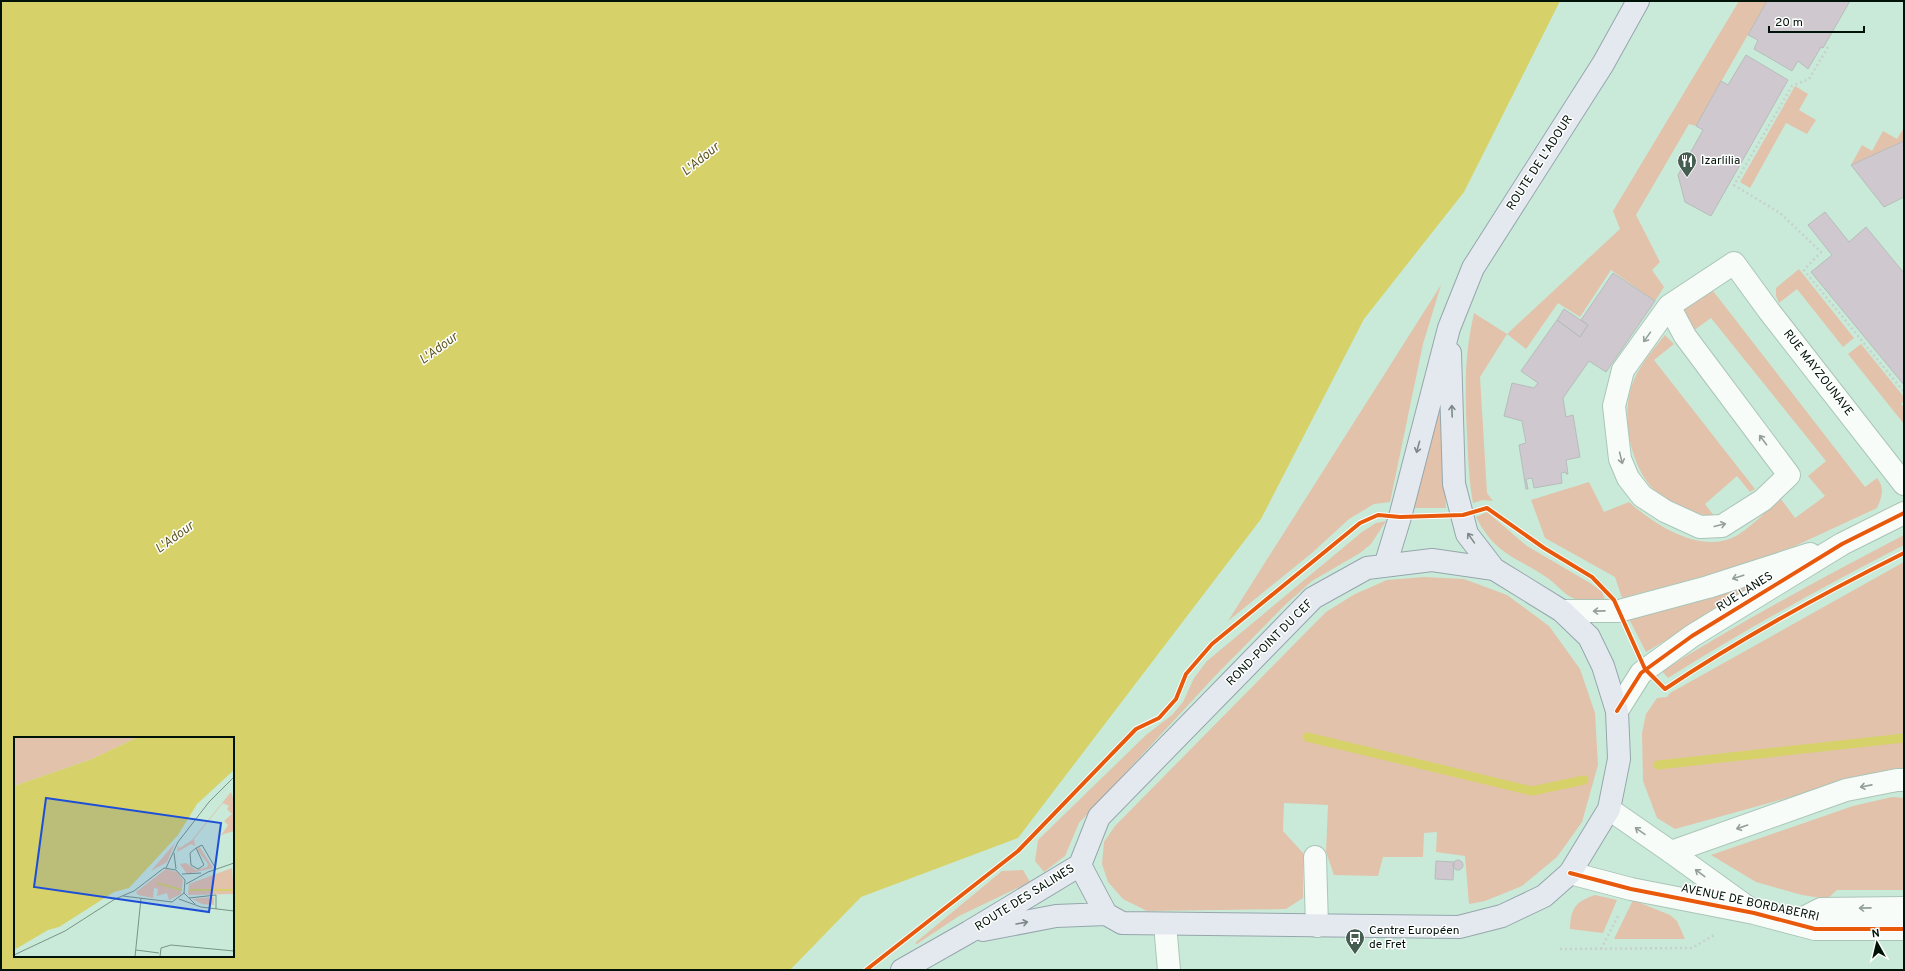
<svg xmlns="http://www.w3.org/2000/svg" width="1905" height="971" font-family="Overpass,sans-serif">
<rect width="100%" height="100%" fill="#c9ead9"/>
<path fill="#e2c2aa" d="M1739,1H1767L1696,126L1689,124L1636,215L1660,262L1652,270L1664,287L1655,301L1611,270L1580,317L1558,303L1526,349L1507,334L1480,377L1487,493L1493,501L1483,500L1473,503C1469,480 1468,458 1467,435C1465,390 1464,357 1474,313L1507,334L1620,229L1613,211Z
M1795,86L1808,94L1799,110L1816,120L1807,134L1786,123L1750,188L1740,182Z
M1904,128V141L1851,165L1862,145L1872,151L1883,131L1897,139Z
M1799,269L1854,338L1843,347L1797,289L1779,303L1776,296V288Z
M1441,285L1423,344L1390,502L1374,504L1349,519L1313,552L1228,621Z
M1710,287L1865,487L1877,478C1885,488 1882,497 1877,508L1795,546L1723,571L1622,598L1615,577L1545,538L1531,500L1589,482L1604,512L1629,502C1655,525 1701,555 1736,536C1750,528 1768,509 1781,499L1795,518L1825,496L1808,476L1826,461L1711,318L1693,331L1679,309Z
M1665,335L1674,344L1654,360L1755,489L1750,492L1737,476L1705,504L1715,517C1696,514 1677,508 1662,497C1632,475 1621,422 1631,388C1637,368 1652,351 1665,335Z
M1861,344L1904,397V401L1901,404L1904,408V424L1848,354Z
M1441,394L1446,508H1410Z
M1487,512L1527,546L1590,583L1602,592L1606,603C1595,602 1586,602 1575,599C1566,596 1557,585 1549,579C1516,556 1496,556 1476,517Z
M1386,521L1371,544L1360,553L1312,581L1285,605L1216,675L1079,823L1065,856L1044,872L1035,861L1038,840L1146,735L1172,715L1183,702L1194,678L1207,661L1362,532L1376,523Z
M1904,535V545C1824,586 1745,630 1668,678L1662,671C1741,622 1821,578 1904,535Z
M1904,562V771L1849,781L1675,829L1657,818L1643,781L1642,733L1646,714L1657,698L1667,697L1670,693Z
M1424,577L1464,579L1507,595L1549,626L1580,669L1595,713L1598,765L1582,822L1557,857L1522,886L1485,901L1469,904L1465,856L1436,852L1437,832L1424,833L1423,857H1383L1378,876L1334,875L1326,852L1328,805L1284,803L1283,831L1303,853V898L1286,909L1147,911L1123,899L1108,882L1102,864L1104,842L1115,826L1326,612L1355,594L1387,580Z
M1748,586L1750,590L1646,652L1629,619Z
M1892,797L1904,798V890H1837L1827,899L1802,895L1756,882L1711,855L1853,806Z
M1023,870L1030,882L959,916L917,944L915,943L1002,871Z
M1595,895L1617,900L1603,933L1570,929C1571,908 1575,902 1595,895Z
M1633,900L1670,915L1677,921L1685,939H1614Z"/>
<path fill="#d6d269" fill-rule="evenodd" d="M1,1H1560L1464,192L1364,319L1261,519L1018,838L861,897L790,970H1ZM15,738H233V956H15Z"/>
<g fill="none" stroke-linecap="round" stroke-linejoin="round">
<path stroke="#d6d269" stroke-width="9" d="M1307,737L1532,791L1584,780
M1658,765L1904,738"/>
</g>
<path fill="#cfc9cf" stroke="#b7bcbb" d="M1767,1H1850L1823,48L1821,47L1808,69L1798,61L1792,71L1754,49L1758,40L1748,35Z
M1746,55L1788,80L1711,216L1685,202L1678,175L1703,130L1696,126L1721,81L1728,85Z
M1904,141V197L1884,207L1851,165Z
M1825,212L1849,242L1866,227L1904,273V385L1811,272L1832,255L1808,225Z
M1613,273L1655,301L1606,372L1589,361L1563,398L1566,417L1573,415L1580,457L1566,460L1568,474H1566V472L1561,473L1562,483L1534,488L1532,478L1526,479L1528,489H1526L1519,445L1526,443L1522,421L1504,416L1512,383L1534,388L1538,383L1521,371L1557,320L1580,337L1588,325L1581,320Z
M1564,309L1588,325L1580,337L1557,320Z
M1453 865a5 5 0 1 1 10 0a5 5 0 1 1-10 0Z
M1436,861L1454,862L1453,880L1435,879Z"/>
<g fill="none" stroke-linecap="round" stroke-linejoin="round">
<defs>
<path id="minor" d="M1669,306L1685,336L1789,475L1763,500L1722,526L1700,527L1665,511L1642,496L1628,478L1620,459L1614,406L1623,370L1669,306L1734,263L1769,311L1904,484
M1562,611H1619L1708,587L1810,554
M1617,711L1641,673L1692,636L1842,544L1904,513
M1609,809L1671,852L1750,909
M1671,852L1846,790L1897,780H1904
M1315,857L1317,926
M1570,873L1631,889L1754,913L1815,929H1904
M1793,923L1821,909L1904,908
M1165,924L1169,970"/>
<path id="major" d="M1450,353L1454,484L1467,534L1494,569
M1432,560L1494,569L1562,611L1589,637L1603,666L1617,711L1619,759L1609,809L1570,873L1544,896L1502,916L1459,927L1122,923L1106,914L1080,865L1099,817L1313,598L1367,568Z
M1385,566L1400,517L1449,328L1473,268L1603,64L1638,1
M983,930L1056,916L1106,914
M902,970L969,932L1080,865"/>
</defs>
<use href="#minor" stroke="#abc5b8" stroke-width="24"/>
<use href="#major" stroke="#96a6ad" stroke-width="24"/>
<path stroke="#c7d1cc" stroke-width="2.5" stroke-dasharray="2 3" stroke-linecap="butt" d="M1828,47L1809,79L1792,86L1734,185L1780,213L1821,252L1804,270L1904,392
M1560,949L1692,948L1716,934
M1601,949L1619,914"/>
<use href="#minor" stroke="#f7fcf9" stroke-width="22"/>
<use href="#major" stroke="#e4e9ef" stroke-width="22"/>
<defs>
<path id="cycleway" d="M1617,711L1641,673L1692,636L1842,544L1904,513
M1570,873L1631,889L1754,913L1815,929H1904
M866,970L1018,851L1136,729L1159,718L1176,699L1186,674L1212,644L1360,523L1378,515L1400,517L1463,515L1487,508L1544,548L1592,577L1614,600L1645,669L1665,689C1741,638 1822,594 1904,553"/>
</defs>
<use href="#cycleway" stroke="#fff" stroke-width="6"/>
<use href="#cycleway" stroke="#e8590c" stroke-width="4"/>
</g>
<defs><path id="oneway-shaft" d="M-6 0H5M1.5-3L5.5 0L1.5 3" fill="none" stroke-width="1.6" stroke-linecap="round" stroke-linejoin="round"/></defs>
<g stroke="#949f99">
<use href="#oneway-shaft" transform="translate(1647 337) rotate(125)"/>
<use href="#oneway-shaft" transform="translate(1763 440) rotate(-127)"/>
<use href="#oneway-shaft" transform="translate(1621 458) rotate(76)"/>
<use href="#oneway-shaft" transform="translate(1720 525) rotate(-14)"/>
<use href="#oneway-shaft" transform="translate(1738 577) rotate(162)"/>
<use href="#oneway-shaft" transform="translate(1599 611) rotate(179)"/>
<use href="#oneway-shaft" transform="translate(1866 786) rotate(169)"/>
<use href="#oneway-shaft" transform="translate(1742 827) rotate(161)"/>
<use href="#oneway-shaft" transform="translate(1640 831) rotate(-145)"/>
<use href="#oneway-shaft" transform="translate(1700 873) rotate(-143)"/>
<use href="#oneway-shaft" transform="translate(1865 908) rotate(179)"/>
</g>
<g stroke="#7d8988">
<use href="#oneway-shaft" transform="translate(1452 411) rotate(-92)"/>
<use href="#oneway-shaft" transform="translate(1418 447) rotate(105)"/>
<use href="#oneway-shaft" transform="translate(1471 538) rotate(-125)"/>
<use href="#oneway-shaft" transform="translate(1022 923) rotate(-10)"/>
</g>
<defs>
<symbol id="restaurant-pin" viewBox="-11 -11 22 30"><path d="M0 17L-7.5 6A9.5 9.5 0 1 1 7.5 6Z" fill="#465e52" stroke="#fff"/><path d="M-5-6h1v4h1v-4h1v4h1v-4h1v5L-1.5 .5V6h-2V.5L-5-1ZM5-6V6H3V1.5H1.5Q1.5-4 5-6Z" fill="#fff"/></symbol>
<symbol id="bus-pin" viewBox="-11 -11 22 30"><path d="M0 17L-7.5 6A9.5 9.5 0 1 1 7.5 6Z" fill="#465e52" stroke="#fff"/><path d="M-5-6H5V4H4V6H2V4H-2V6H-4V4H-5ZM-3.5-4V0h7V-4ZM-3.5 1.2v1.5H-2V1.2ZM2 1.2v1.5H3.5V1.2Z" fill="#fff"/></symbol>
</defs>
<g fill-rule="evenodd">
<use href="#restaurant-pin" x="1676" y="150" width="22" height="30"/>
<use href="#bus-pin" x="1344" y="927" width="22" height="30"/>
</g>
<g text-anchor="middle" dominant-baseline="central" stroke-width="3" stroke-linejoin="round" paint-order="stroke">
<g font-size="12" fill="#001309" stroke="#fff" text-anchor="start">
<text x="1701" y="161">Izarlilia</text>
<text x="1369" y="931">Centre Européen<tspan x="1369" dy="14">de Fret</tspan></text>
</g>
<g font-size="12" fill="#001309" stroke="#fff">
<text transform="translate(1540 163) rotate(-57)">ROUTE DE L'ADOUR</text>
<text transform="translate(1818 373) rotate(52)">RUE MAYZOUNAVE</text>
<text transform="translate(1745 592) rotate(-32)">RUE LANES</text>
<text transform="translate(1270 643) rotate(-45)">ROND-POINT DU CEF</text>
<text transform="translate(1025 898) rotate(-32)">ROUTE DES SALINES</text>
<text transform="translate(1750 903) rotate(12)">AVENUE DE BORDABERRI</text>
</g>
<g font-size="13" font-style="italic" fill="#605822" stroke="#fff">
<text transform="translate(701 160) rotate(-39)">L'Adour</text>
<text transform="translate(439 349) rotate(-36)">L'Adour</text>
<text transform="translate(175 538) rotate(-36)">L'Adour</text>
</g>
</g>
<g transform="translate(14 737)">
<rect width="220" height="220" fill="#c9ead9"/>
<path d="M0,0H124L78,22L0,49ZM217,55L220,64V94L200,100L208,97L214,88L210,84L218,77L213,72L215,69L209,66L180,102L181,109L177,107L163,115L162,125L164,109L166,111L178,103ZM161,106L153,125L137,134ZM185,109L199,131L173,137L166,127L172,126L182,133L193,130L194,127L183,113ZM218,131L220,157L174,158L175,147ZM152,132L163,135L169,143L167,157L155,163L153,156L143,159L144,152L140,151L139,161L124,158L122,155ZM200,160V168L188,167L178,162Z" fill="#e2c2aa"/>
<path d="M124,0H220V33L183,67L164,98L115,151L100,155L45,190L34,193L0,213V49L78,22Z" fill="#d6d269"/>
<path fill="none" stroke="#d6d269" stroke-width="2" d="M143,146L168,153M175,153H220"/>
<path fill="none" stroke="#799486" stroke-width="1" d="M182,111L190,128L184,132L177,128L176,116L182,111L188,108L202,132M160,116L162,132M152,131L164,105L195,65L220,40M168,137L187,136M172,147L194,135L220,126M170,156L181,167M109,159L158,165L170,156L171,143L162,133L150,131L120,154M175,161L202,158V172M165,162L187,170L220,174M122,213L145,216M0,218L51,194L101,162L120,154M121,220L127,161M146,220L147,211L157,208L220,214"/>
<path fill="#1d4ed8" fill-opacity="0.15" stroke="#1d4ed8" stroke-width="2" d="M32,61L207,86L195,175L20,150Z"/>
<rect width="220" height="220" fill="none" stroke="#001309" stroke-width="2"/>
</g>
<rect width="1905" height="971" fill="none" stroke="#001309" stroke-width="4"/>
<g transform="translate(1877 943) rotate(352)" stroke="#ffffff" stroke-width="3" paint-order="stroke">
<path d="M0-3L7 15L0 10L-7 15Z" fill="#001309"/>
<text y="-6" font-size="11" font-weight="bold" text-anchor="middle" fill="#001309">N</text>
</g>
<path d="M1769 26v6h95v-6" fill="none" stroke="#001309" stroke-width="2"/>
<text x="1775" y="26" font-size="12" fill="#001309" stroke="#ffffff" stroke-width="3" paint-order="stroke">20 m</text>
</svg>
